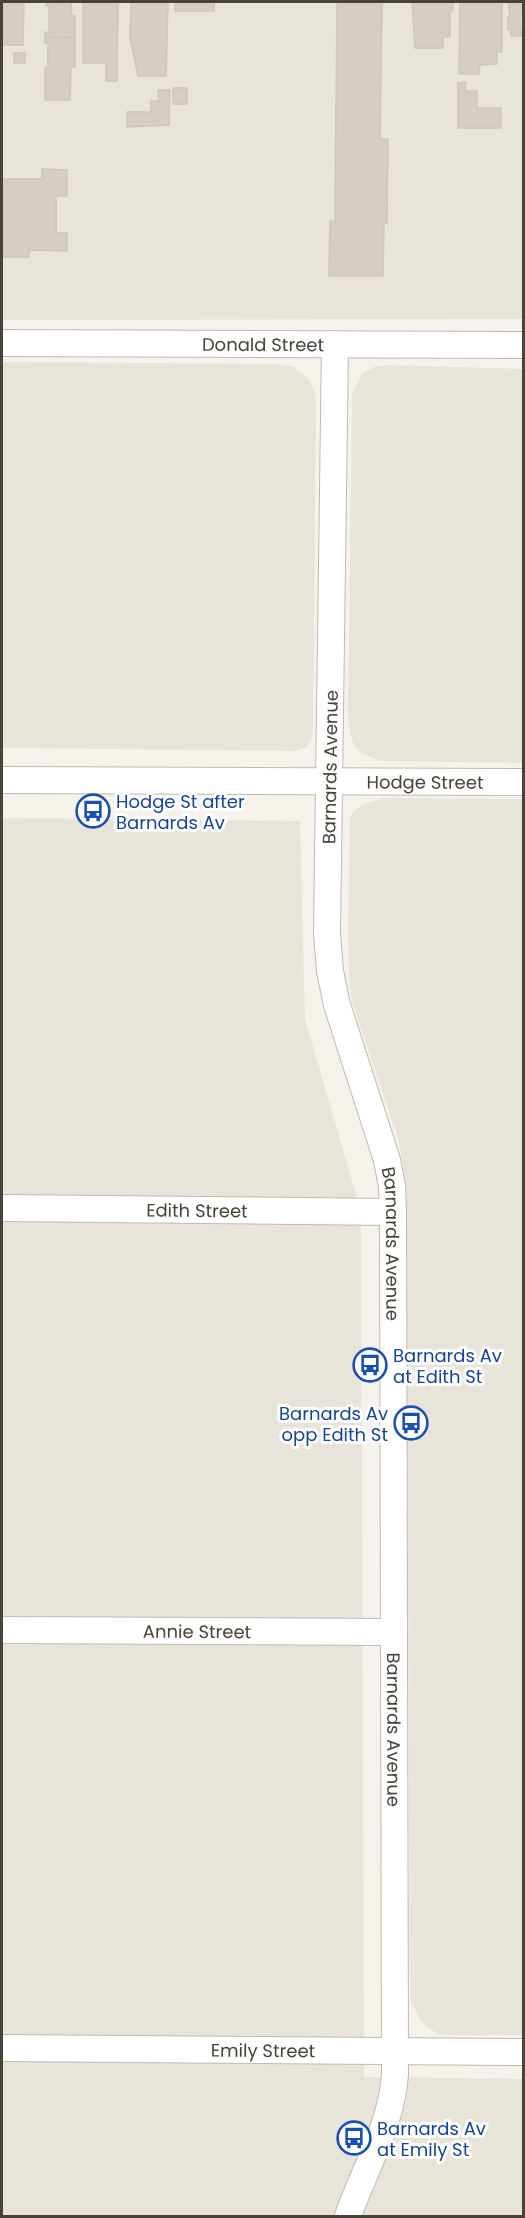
<svg xmlns="http://www.w3.org/2000/svg" width="525" height="2218" font-family="Poppins,sans-serif">
<rect width="100%" height="100%" fill="#f5f2ec"/>
<path fill="#e9e4da" d="M2,2H523V319L2,320Z
M2,362L278,364L293,367L308,378L315,392L316,405L313,730L311,740L306,747L295,751L2,748Z
M387,365L523,369V763L379,761L359,751L352,741L348,718L352,394L362,374L374,367Z
M383,798L523,799V2035H448L437,2033L430,2029L420,2020L410,1999L406,1183L399,1142L352,1001L349,974L348,930L350,818L353,812L363,804Z
M2,818L300,821L305,1019L361,1212L364,2077L523,2079V2216H2Z"/>
<path fill="#d6cec2" stroke="#d1c6b5" stroke-width="1.5" d="M2,2H24L23,45H2Z
M46,2H71L72,16H75V38L45,37V32L49,33V6H46Z
M83,2H118L117,81H106V63H83Z
M131,2H168L166,76H138L130,38Z
M173,2H216H214V11H175V3Z
M337,2H382L380,139H388L387,223H384L383,276H329L330,221H335Z
M412,2H453V10L450,11V37H443V48H415Z
M460,2H502V52H497V64L480,65L479,74H459Z
M508,2H524V16H520L521,36H511V30H508V17H510Z
M45,37L75,38V67L71,66L70,100H45V67L48,68V43H45Z
M14,53H25V63H14Z
M466,82L465,91H477V108H501V128H458V83Z
M173,88H187V104H173Z
M158,90H170L169,125L127,127V112H151V101H159Z
M42,169L67,170V196H56V233H67V251L29,250V257H2V179H42Z"/>
<g fill="none" stroke-linecap="round" stroke-linejoin="round">
<defs>
<g id="street">
<path id="s1" d="M2,343L524,345"/>
<path id="s2" d="M335,344L327,933L330,971L337,1005L387,1160L392,1186L393,1212L395,2074C392,2124 364,2170 348,2216"/>
<path id="s3" d="M2,780L524,782"/>
<path id="s4" d="M2,1208L393,1212"/>
<path id="s5" d="M2,1630L393,1632"/>
<path id="s6" d="M2,2048L524,2052"/>
</g>
</defs>
<use href="#street" stroke="#c0baaf" stroke-width="28"/>
<use href="#street" stroke="#fff" stroke-width="26"/>
</g>
<defs>
<symbol id="bus-ring" viewBox="-11 -11 22 22"><circle r="9.5" fill="#fff" stroke="#1a4fb4" stroke-width="1.5"/><path d="M-5-6H5V4H4V6H2V4H-2V6H-4V4H-5ZM-3.5-4V0h7V-4ZM-3.5 1.2v1.5H-2V1.2ZM2 1.2v1.5H3.5V1.2Z" fill="#1a4fb4"/></symbol>
</defs>
<g fill-rule="evenodd">
<use href="#bus-ring" x="74" y="792" width="38" height="38"/>
<use href="#bus-ring" x="351" y="1346" width="38" height="38"/>
<use href="#bus-ring" x="392" y="1404" width="38" height="38"/>
<use href="#bus-ring" x="335" y="2119" width="38" height="38"/>
</g>
<g text-anchor="middle" dominant-baseline="central" stroke-width="6" stroke-linejoin="round" paint-order="stroke">
<g font-size="18" fill="#49433a" stroke="#fff">
<text stroke="none"><textPath href="#s1" startOffset="261">Donald Street</textPath></text>
<text transform="translate(330 767) rotate(-89)">Barnards Avenue</text>
<text stroke="none"><textPath href="#s3" startOffset="423">Hodge Street</textPath></text>
<text stroke="none"><textPath href="#s4" startOffset="195">Edith Street</textPath></text>
<text stroke="none"><textPath href="#s2" startOffset="909">Barnards Avenue</textPath></text>
<text stroke="none"><textPath href="#s5" startOffset="195">Annie Street</textPath></text>
<text stroke="none"><textPath href="#s2" startOffset="1395">Barnards Avenue</textPath></text>
<text stroke="none"><textPath href="#s6" startOffset="261">Emily Street</textPath></text>
</g>
<g font-size="18" fill="#164399" stroke="#fff" text-anchor="start">
<text x="116" y="801">Hodge St after<tspan x="116" dy="21">Barnards Av</tspan></text>
<text x="393" y="1355">Barnards Av<tspan x="393" dy="21">at Edith St</tspan></text>
<text x="388" y="1413" text-anchor="end">Barnards Av<tspan x="388" dy="21">opp Edith St</tspan></text>
<text x="377" y="2128">Barnards Av<tspan x="377" dy="21">at Emily St</tspan></text>
</g>
</g>
<rect width="525" height="2218" fill="none" stroke="#49433a" stroke-width="6"/>
</svg>
